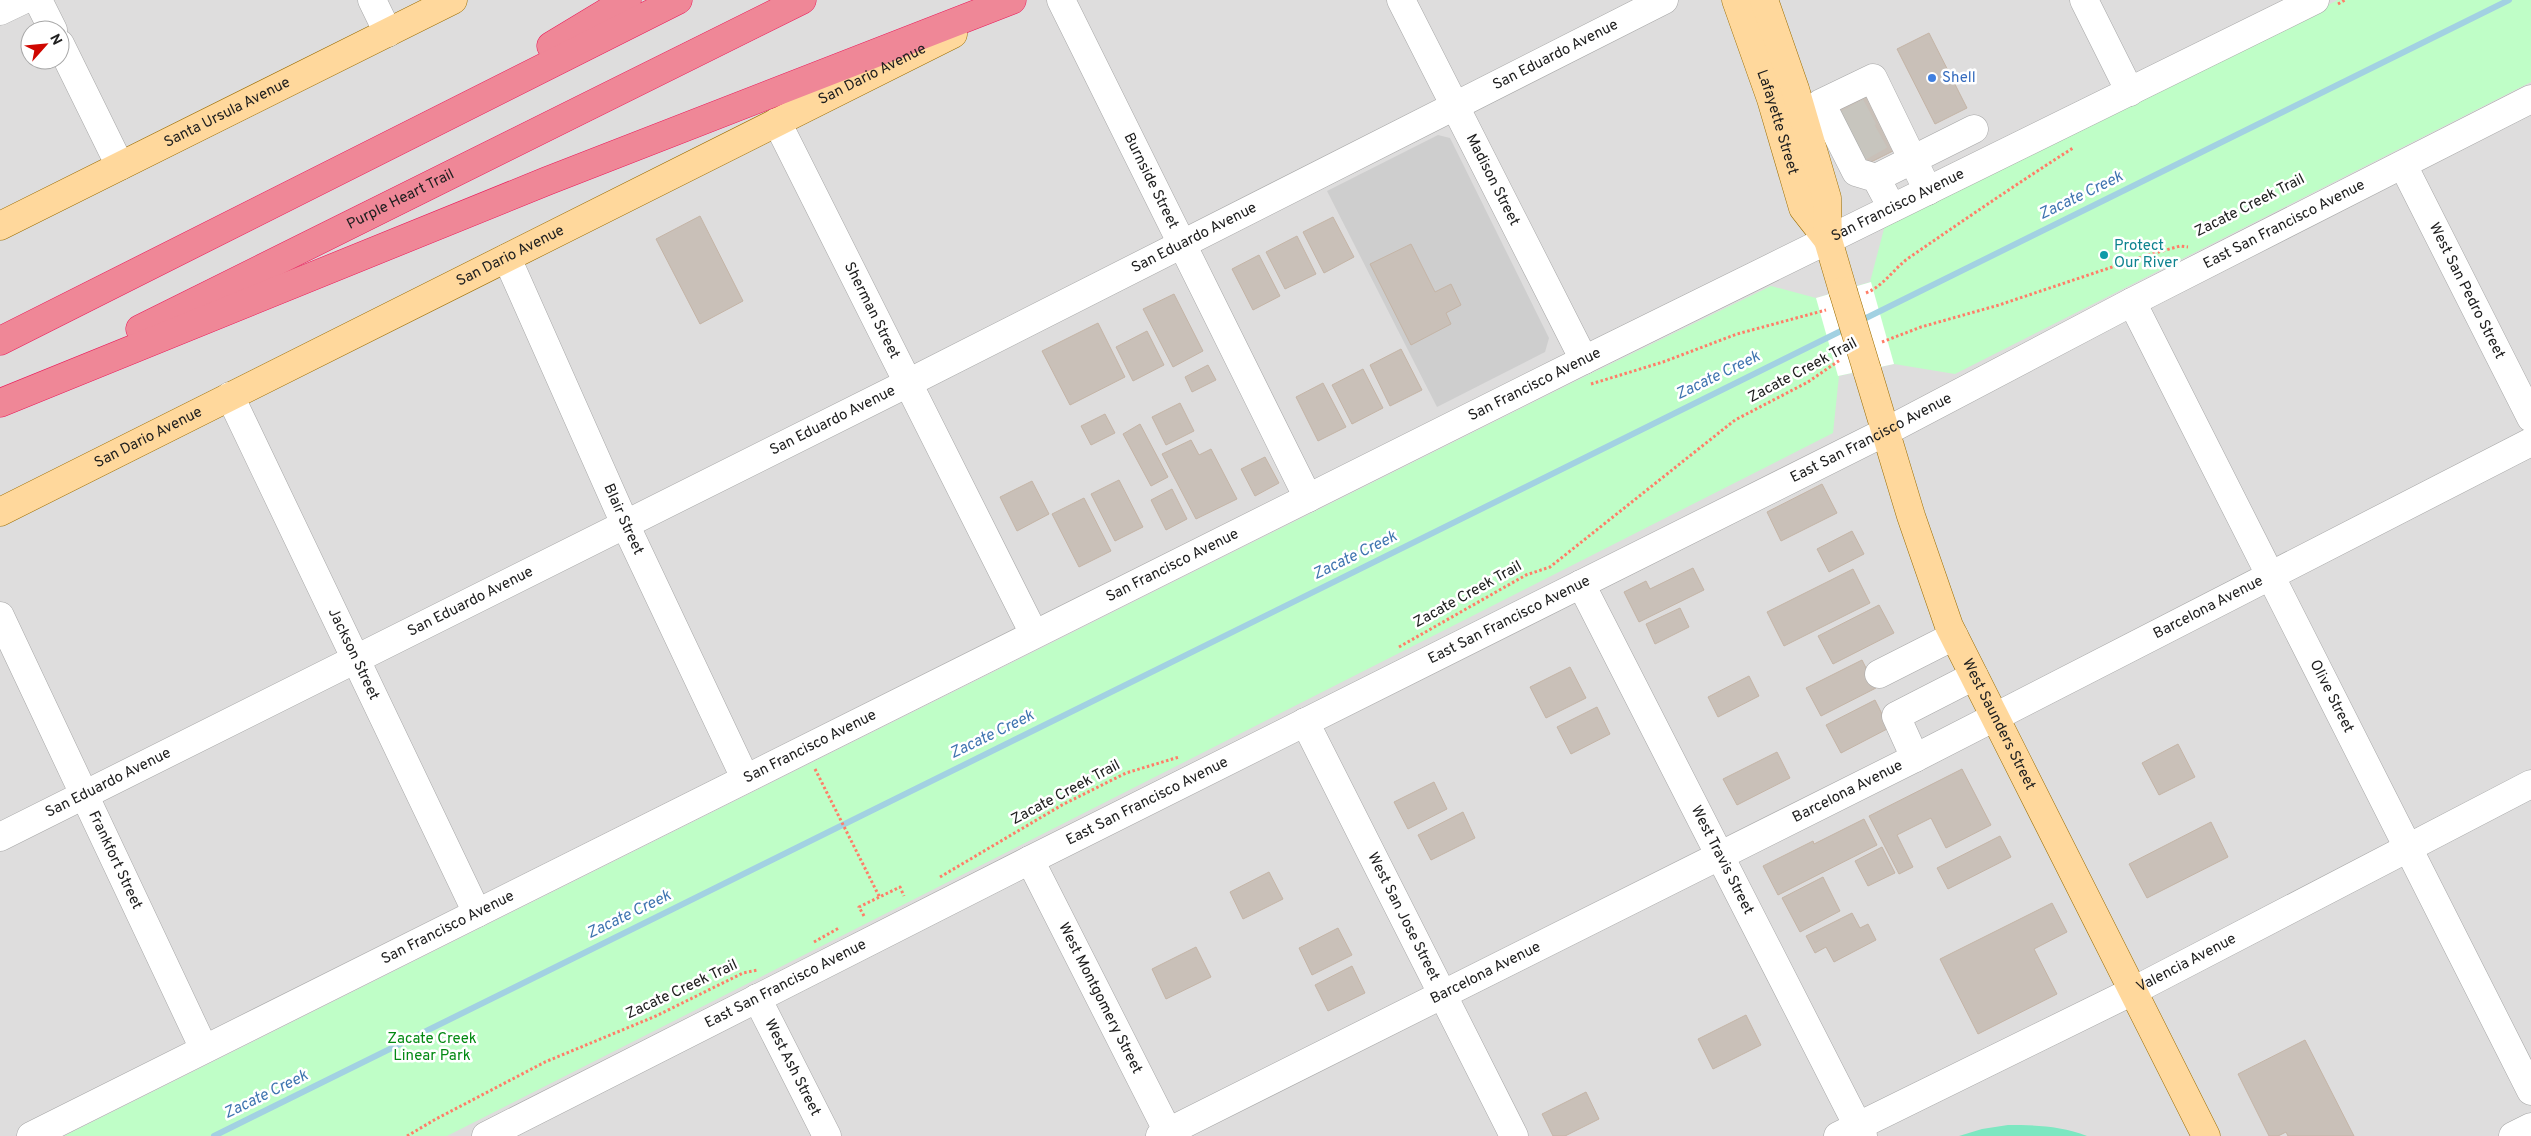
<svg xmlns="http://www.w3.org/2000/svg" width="2531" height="1136" font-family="Overpass,sans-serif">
<rect width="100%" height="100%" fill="#f1eee5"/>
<path fill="#dedddd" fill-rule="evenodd" d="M0,0H2531V1136H0ZM30,30H60V60H30Z"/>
<path fill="#cecece" d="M1438,135L1450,138L1549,338L1545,352L1437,407L1327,191Z"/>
<path fill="#bffec7" d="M2338,0H2531V82L1955,374L1894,364L1839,376L1833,433L447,1136H64L1584,377L1771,286L1816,298L1870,282L1885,225Z"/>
<path fill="#7de7c1" d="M2008,1125C2036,1125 2061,1126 2087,1136H1959L1982,1129Z"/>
<path fill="#fff" d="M1871,282L1894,364L1838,376L1816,298Z"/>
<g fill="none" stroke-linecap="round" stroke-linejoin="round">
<path stroke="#a2d1e2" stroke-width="6" d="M1860,321L2509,0
M214,1136L1847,328"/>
</g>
<path fill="#c9c0b8" stroke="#c4b4a6" d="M1929,33L1967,108L1935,124L1897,49Z
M1866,90L1895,150L1865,165L1835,106Z
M700,216L743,301L700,324L656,239Z
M1333,217L1354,257L1324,273L1303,232Z
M1297,236L1316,274L1285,289L1266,252Z
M1411,244L1435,292L1451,284L1461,305L1446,313L1451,324L1411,345L1370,264Z
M1259,255L1280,296L1253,310L1232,269Z
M1174,294L1203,351L1173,367L1143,309Z
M1098,323L1125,377L1070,405L1042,351Z
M1147,331L1164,365L1133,381L1116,347Z
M1401,349L1422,390L1390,406L1370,365Z
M1208,365L1216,380L1192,392L1185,377Z
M1363,369L1383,408L1352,424L1332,385Z
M1323,383L1346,427L1318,441L1296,397Z
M1180,403L1194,431L1166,445L1152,417Z
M1105,414L1115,433L1091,445L1081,426Z
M1140,424L1168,477L1151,486L1123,434Z
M1191,440L1199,455L1211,449L1237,499L1196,519L1162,454Z
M1265,457L1279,483L1255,496L1241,469Z
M1119,480L1143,527L1115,541L1091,494Z
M1032,481L1049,514L1017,531L1000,497Z
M1822,484L1837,513L1781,541L1767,512Z
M1172,489L1187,519L1166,530L1151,500Z
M1084,498L1111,551L1079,567L1052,514Z
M1852,531L1864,554L1829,572L1817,549Z
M1693,568L1704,590L1639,622L1624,592L1646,581L1650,589Z
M1853,569L1870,603L1784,646L1767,612Z
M1879,605L1894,633L1833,664L1818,636Z
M1680,608L1689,627L1655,644L1646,624Z
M1862,660L1876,688L1821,716L1806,688Z
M1570,667L1586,698L1546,718L1530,687Z
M1749,676L1759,696L1718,717L1708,697Z
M1875,700L1889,728L1841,753L1826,725Z
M1597,707L1610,734L1571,754L1557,727Z
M2178,744L2195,777L2159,795L2142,763Z
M1777,752L1790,778L1737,805L1723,779Z
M1962,769L1991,825L1946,848L1931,818L1897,835L1913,867L1899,874L1869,816Z
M1434,782L1447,809L1408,829L1394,802Z
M1463,812L1475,838L1431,860L1418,835Z
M1864,819L1877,845L1778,895L1763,866L1813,841L1814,844Z
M2211,822L2228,857L2147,898L2129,864Z
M2000,836L2011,857L1948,889L1937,868Z
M1882,847L1895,873L1868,886L1855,861Z
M1269,872L1283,899L1243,919L1230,892Z
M1823,877L1840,911L1800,932L1782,898Z
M2052,903L2067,932L2034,949L2057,994L1978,1034L1940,959Z
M1852,913L1860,928L1868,924L1876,940L1834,962L1826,947L1815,953L1806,936Z
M1338,928L1352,955L1312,975L1299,948Z
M1196,947L1211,977L1166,999L1152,969Z
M1352,966L1365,993L1328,1011L1315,985Z
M1746,1015L1761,1045L1713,1069L1698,1039Z
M2305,1040L2354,1136H2288L2286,1132L2278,1136H2269L2238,1074Z
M1586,1092L1599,1119L1565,1136H1553L1542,1114Z"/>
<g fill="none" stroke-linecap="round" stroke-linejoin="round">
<path stroke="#c7c5be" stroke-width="28" stroke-dasharray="28 14" stroke-linecap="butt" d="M1845,125L1875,109
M1856,149L1886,132"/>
<defs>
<g id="minor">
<path d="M38,0L53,30"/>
<path d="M372,0L388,33"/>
<path id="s1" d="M1061,0L1308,498"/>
<path id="s2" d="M1401,0L1584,360"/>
<path d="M2084,0L2130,92"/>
<path d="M0,11L23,0"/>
<path d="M60,44L120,166"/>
<path id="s3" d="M777,122L1034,634"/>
<path id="s4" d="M2403,165L2531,418"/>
<path d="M1876,178L1974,129"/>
<path d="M1892,208L1876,178L1856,172L1821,103L1873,78L1928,191"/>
<path id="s5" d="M507,258L625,524L745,778"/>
<path id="s6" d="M2132,302L2531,1091"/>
<path id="s7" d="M230,396L477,913"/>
<path id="s8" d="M1581,584L1863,1136"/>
<path id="s9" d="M0,616L204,1049"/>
<path d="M1879,674L1954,636"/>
<path id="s10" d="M1305,722L1514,1136"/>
<path d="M1915,758L1896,716L1974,676"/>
<path id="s11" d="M0,837L908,383L1664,0"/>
<path id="s12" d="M1030,860L1170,1136"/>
<path id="s13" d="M757,998L827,1136"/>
<path id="s14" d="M31,1136L1584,360L2315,0"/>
<path id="s15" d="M486,1136L1030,860L1885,432L2132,302L2531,99"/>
<path id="s16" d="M1160,1136L1915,758L2531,442"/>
<path id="s17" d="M1838,1136L2133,991L2531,784"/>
<path d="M2513,1136L2531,1127"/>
</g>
<g id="major">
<path id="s18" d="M1736,0L1771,99L1803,208L1828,240"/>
<path d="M1764,0L1795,89L1827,198L1828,240L1843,291"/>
<path id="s19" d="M0,226L453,0"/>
<path id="s20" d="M1867,370L1911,516L1949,626L2206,1136"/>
<path id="s21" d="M0,512L953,34"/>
</g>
<g id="highway">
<path d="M551,46L627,0"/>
<path id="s22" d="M140,329L802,0"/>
<path d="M0,341L678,0"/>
<path d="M0,403L547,181L1012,0"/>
</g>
</defs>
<use href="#minor" stroke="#a7a7a7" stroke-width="29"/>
<use href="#major" stroke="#9b6d00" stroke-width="29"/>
<use href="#highway" stroke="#ea1758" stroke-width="29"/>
<path stroke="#ff7d68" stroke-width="3" stroke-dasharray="2.5 2.5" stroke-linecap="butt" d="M2338,4L2345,0
M1866,293C1885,285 1894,268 1910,257C1964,220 2018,183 2073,148
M1882,342L1921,327L1999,305L2148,255L2180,246L2188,247
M1591,384L1663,362L1737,334L1826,310
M1399,647L1526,575L1550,567L1735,420L1808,382L1840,360
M815,769L880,898
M940,877L1062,805L1126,773L1179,757
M864,916L859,907L900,887L904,896
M814,942L839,928
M407,1136L436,1119L545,1062L656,1016L743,973L758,970"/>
<use href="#minor" stroke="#fff" stroke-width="28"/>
<use href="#major" stroke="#ffd89c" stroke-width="28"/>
<use href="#highway" stroke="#ef8797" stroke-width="28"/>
<defs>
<path id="major-bridge" d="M1843,291L1867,370"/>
</defs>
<use href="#major-bridge" stroke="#9b6d00" stroke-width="29" stroke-linecap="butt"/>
<use href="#major-bridge" stroke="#ffd89c" stroke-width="28"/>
</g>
<circle fill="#3f7fe0" stroke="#fff" stroke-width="2" cx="1932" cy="78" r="5"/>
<circle fill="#0f9aa8" stroke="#fff" stroke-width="2" cx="2104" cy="255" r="5"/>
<g text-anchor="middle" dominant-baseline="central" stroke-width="5" stroke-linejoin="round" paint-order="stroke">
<g font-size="15" fill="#202020" stroke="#fff">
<text stroke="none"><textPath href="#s11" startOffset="1741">San Eduardo Avenue</textPath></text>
<text stroke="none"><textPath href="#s21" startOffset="976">San Dario Avenue</textPath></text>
<text stroke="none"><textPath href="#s19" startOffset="254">Santa Ursula Avenue</textPath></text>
<text stroke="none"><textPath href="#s18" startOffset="129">Lafayette Street</textPath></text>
<text stroke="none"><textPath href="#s2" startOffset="202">Madison Street</textPath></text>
<text stroke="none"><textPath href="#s1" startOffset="202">Burnside Street</textPath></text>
<text stroke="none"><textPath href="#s22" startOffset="291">Purple Heart Trail</textPath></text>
<text stroke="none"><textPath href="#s14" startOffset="2086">San Francisco Avenue</textPath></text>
<text transform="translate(2250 206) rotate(-27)">Zacate Creek Trail</text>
<text stroke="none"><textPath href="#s15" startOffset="2016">East San Francisco Avenue</textPath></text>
<text stroke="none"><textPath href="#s11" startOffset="1336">San Eduardo Avenue</textPath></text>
<text stroke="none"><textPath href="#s21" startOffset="571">San Dario Avenue</textPath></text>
<text stroke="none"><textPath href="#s4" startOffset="141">West San Pedro Street</textPath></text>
<text stroke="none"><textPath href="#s3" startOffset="211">Sherman Street</textPath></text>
<text transform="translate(1803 371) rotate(-28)">Zacate Creek Trail</text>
<text stroke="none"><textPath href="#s14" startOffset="1681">San Francisco Avenue</textPath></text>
<text stroke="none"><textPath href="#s11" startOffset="931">San Eduardo Avenue</textPath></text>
<text stroke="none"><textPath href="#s21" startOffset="166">San Dario Avenue</textPath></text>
<text stroke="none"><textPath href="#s15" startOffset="1551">East San Francisco Avenue</textPath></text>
<text stroke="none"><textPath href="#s5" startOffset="286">Blair Street</textPath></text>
<text stroke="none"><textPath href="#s14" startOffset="1276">San Francisco Avenue</textPath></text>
<text transform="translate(1468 595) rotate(-29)">Zacate Creek Trail</text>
<text stroke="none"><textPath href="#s11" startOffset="526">San Eduardo Avenue</textPath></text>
<text stroke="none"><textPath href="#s16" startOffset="1174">Barcelona Avenue</textPath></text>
<text stroke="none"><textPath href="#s15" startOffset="1146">East San Francisco Avenue</textPath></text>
<text stroke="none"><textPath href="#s7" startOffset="286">Jackson Street</textPath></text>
<text stroke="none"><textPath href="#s6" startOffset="442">Olive Street</textPath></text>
<text stroke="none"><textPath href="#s20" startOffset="379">West Saunders Street</textPath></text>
<text stroke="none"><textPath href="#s14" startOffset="871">San Francisco Avenue</textPath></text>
<text stroke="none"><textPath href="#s11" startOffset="121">San Eduardo Avenue</textPath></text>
<text stroke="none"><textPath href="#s16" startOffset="769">Barcelona Avenue</textPath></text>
<text transform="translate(1066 793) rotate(-28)">Zacate Creek Trail</text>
<text stroke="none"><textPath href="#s15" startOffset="741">East San Francisco Avenue</textPath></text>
<text stroke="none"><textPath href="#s9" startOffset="270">Frankfort Street</textPath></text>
<text stroke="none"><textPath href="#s8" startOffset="310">West Travis Street</textPath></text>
<text stroke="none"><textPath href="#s10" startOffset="218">West San Jose Street</textPath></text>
<text stroke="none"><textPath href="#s14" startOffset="466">San Francisco Avenue</textPath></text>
<text stroke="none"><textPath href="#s17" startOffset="389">Valencia Avenue</textPath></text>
<text stroke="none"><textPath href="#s16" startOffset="364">Barcelona Avenue</textPath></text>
<text stroke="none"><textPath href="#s15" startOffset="336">East San Francisco Avenue</textPath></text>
<text transform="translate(682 990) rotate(-25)">Zacate Creek Trail</text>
<text stroke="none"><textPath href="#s12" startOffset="155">West Montgomery Street</textPath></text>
<text stroke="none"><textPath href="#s13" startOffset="78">West Ash Street</textPath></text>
</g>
<g font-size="15" fill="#366cbe" stroke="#fff" text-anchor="start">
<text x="1942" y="78">Shell</text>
</g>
<g font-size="15" fill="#0d838f" stroke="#fff" text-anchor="start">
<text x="2114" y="246">Protect<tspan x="2114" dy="17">Our River</tspan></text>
</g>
<g font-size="15" fill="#028912" stroke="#fff">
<text x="432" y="1039">Zacate Creek<tspan x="432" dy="17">Linear Park</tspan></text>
</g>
<g font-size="16" font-style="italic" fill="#4075b0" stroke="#fff">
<text transform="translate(2081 196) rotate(-26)">Zacate Creek</text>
<text transform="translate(1718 376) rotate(-26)">Zacate Creek</text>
<text transform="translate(1355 556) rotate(-26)">Zacate Creek</text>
<text transform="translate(992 735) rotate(-26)">Zacate Creek</text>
<text transform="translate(629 915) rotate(-26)">Zacate Creek</text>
<text transform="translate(266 1095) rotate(-26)">Zacate Creek</text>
</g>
</g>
<g transform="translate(45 45) rotate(63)"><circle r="24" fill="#ffffff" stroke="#a6a6a6"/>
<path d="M0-4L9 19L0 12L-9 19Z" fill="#cf0700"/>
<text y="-8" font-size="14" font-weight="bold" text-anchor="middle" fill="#202020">N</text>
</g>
</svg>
